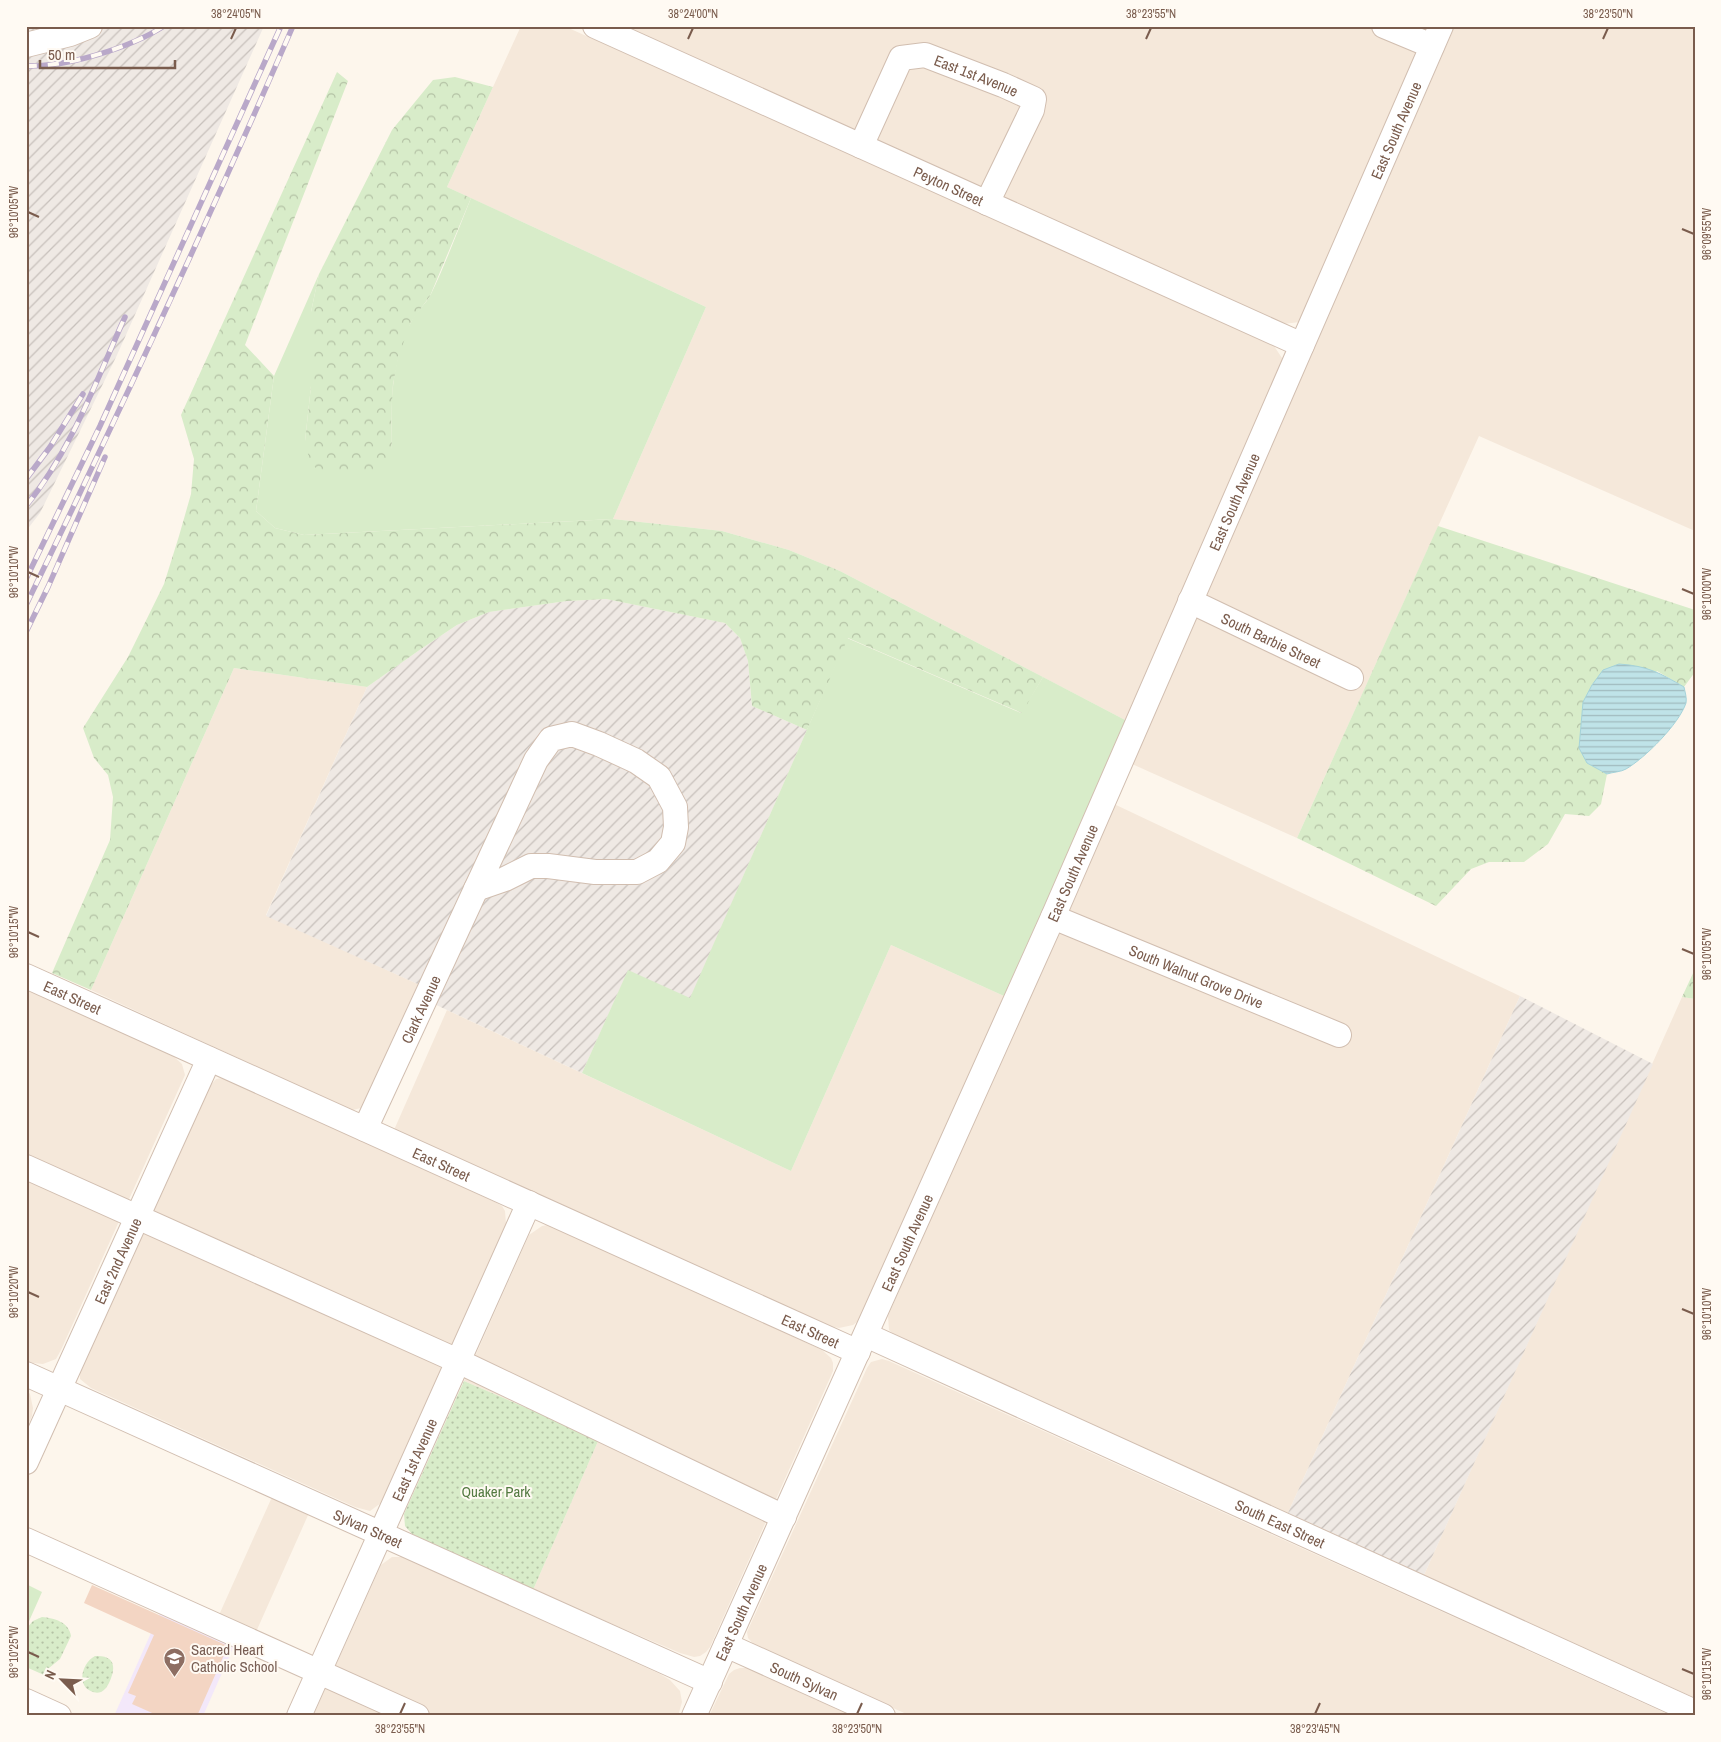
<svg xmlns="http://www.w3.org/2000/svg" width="1721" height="1742" font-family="'Archivo Narrow',sans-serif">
<defs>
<pattern id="industrial-furrows" width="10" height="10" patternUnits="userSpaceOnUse" patternTransform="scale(1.25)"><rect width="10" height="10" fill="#efe9e4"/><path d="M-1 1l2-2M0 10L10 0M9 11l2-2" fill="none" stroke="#c7c0bb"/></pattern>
<pattern id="forest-crowns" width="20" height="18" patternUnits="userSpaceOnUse" patternTransform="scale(1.25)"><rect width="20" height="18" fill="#d8ecc9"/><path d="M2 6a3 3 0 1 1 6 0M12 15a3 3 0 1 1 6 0" fill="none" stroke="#b4c2a5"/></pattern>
<pattern id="park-dots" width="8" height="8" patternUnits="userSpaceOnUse" patternTransform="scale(1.25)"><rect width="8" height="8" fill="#d8ecc9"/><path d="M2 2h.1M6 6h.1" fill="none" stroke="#b4c2a5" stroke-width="1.8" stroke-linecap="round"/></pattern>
<pattern id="water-rules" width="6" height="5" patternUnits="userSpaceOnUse" patternTransform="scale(1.25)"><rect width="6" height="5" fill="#bfe3e8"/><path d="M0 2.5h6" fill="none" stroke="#a0bbbe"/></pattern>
</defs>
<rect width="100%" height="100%" fill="#fdf6ec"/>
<path fill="#f5e8da" d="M521,26H564L1272,343L1282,358V370L1127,721L840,571L789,550L722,531L613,519L706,307L447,187Z
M611,26H1432L1300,322L1283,324Z
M1455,26H1695V531L1479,436L1297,838L1132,764Z
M234,668L367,687L266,915L420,985L367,1103L361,1108L353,1110L346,1108L91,990Z
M1114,804L1520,996L1288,1513L893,1334L889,1330L888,1316Z
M891,945L1004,996L861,1319L853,1325L839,1328L830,1326L394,1130L447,1010L791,1171Z
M26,989L172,1055L182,1064L185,1075L61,1350L56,1359L43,1364L33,1363L26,1360Z
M1682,997L1695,999V1698L1424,1575Z
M222,1078L231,1080L495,1202L502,1206L505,1211L506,1224L387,1497L381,1503L370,1511L355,1507L91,1388L80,1379V1367L205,1092L216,1079Z
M548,1225H555L822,1350L831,1358L833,1363V1371L830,1378L710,1647L706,1652L700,1656L694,1657L680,1653L533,1590L599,1439L464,1381L529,1235L542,1226Z
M882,1359L889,1361L1672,1716H911L756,1647L748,1638L747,1632L867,1368L871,1362Z
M26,1389L30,1394L33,1408L32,1416L26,1430Z
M272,1497L309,1513L256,1632L219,1615Z
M392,1557H403L411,1560L660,1674L670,1680L680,1691L682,1702L678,1716H313L381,1565Z
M740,1668H747L852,1716H709L729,1674L734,1670Z"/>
<path fill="url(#industrial-furrows)" d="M26,26H264L117,355L40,513L26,531Z
M606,599L725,623L740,638L748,661L752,706L807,730L690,999L628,971L582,1073L415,995L420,985L266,916L367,687L421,649L457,625L489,612L567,601Z
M1520,996L1653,1064L1424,1575L1288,1513Z"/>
<path fill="#f3e8fa" d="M163,1606L237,1639L203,1716H114Z"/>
<path fill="#d8ecc9" d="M471,198L706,307L613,519L304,535L275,528L256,511L274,376L319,274L311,312V386L305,441L392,450C390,407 391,362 411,322C416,312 426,304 431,294C446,263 458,230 471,198Z
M847,638L1021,713L1043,677L1127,721L1004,996L891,945L791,1171L582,1073L628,970L690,998Z
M26,1584L42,1592L26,1628Z"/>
<path fill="url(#forest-crowns)" d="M337,72L348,81L245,345L274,376L256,511L275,528L304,535L613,519L722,531L789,550L840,571L1043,677L1022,713L848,638L807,730L752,706L748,661L740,638L725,623L606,599L567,601L489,612L457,625L421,649L367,687L234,668L91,990L52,973L110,840L113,797L108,775L94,758L83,728L128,657L164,584L179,536L191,494L194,459L181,415Z
M455,77L493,87L447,187L471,198L430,296L411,322L399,355L393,384L391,418L392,450L378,472H320L310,462L305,441L311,386V312L319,274L392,130L433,80Z
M1438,526L1695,610V672L1684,687L1657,671L1587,763L1607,774L1601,804L1589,816L1565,814L1548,844L1524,862H1489L1471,869L1436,906L1297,838Z
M1695,969V999L1682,997Z"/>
<path fill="url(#park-dots)" d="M464,1381L599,1439L533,1590L412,1534L405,1526L404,1514Z
M42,1617C54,1618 69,1622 71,1636L60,1659L49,1668L44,1675L26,1667V1629L33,1621Z
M95,1656C116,1655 116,1668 109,1683C107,1687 105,1690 101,1692C95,1694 90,1691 86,1688C78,1678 84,1662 95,1656Z"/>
<path fill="url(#water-rules)" stroke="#a5d3da" d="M1619,664C1648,666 1660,673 1684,687C1685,692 1687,698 1686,703C1679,724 1645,758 1626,769C1621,772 1613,772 1607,774L1587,763L1579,748L1583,702L1592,685L1603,670Z"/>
<path fill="#f3d5c3" d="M92,1585L228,1646L197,1716H159L132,1704L136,1696L128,1693L154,1635L84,1603Z"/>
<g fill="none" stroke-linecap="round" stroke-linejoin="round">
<defs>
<g id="minor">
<path id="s1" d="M595,26L1302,345"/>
<path d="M1384,26L1432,46"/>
<path d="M26,45L70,34L90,26"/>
<path id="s2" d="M861,146L901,58L925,55L1003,85L1034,99L1032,110L987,203"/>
<path id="s3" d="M1190,601L1351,678"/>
<path d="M572,734L599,744L636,761L659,777L675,807L676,827L673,843L658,861L637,872H595L548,866H531L505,879L476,889L536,760L551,739Z"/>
<path id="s4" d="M1053,917L1339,1035"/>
<path id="s5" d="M26,976L858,1352"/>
<path id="s6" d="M365,1129L476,889"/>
<path d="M26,1167L458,1361L784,1517"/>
<path id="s7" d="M866,1335L1695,1712"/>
<path id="s8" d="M26,1374L710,1682"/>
<path id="s9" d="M26,1462L209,1059"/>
<path d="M26,1540L417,1716"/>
<path id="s10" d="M726,1645L883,1716"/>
<path d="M26,1701L59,1716"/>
<path id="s11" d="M299,1716L529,1203"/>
<path id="s12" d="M694,1716L1053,917L1441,26"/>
</g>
</defs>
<use href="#minor" stroke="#d1beb0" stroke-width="26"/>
<use href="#minor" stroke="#fff" stroke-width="24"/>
<defs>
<path id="rail" d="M26,66C67,67 130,48 164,26
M26,479L50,447L83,394
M26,506C71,451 96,381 125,317
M26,579L100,426L281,26
M26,605C119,414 208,221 293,26
M26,632L48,587L105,457"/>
</defs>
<use href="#rail" stroke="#b9a8c9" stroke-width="5.5"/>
<use href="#rail" stroke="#fffaf3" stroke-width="4" stroke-dasharray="11" stroke-linecap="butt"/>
</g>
<path fill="none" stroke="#7a5c4d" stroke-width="2" d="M231,39L236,28M688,39L693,28M1146,39L1151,28M1603,39L1608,28M28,212L39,217M1682,229L1694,234M28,572L39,577M1682,589L1694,594M28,932L39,937M1682,949L1694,954M28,1292L39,1297M1682,1309L1694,1314M28,1652L39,1657M1682,1669L1694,1674M400,1714L405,1703M857,1714L862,1703M1315,1714L1320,1703"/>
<defs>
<symbol id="school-pin" viewBox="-11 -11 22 30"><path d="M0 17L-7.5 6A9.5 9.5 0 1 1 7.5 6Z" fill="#8d6e63" stroke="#fffaf3"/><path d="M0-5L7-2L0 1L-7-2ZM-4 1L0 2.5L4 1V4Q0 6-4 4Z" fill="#fff"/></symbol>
</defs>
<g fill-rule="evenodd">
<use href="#school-pin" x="162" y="1646" width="25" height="34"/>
</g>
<g text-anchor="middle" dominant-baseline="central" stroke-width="4" stroke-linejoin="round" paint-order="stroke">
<g font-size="15" fill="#7a5c4d" stroke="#fffaf3">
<text stroke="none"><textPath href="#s2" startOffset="176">East 1st Avenue</textPath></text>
<text stroke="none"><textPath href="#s12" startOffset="1734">East South Avenue</textPath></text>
<text stroke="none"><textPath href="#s1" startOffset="388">Peyton Street</textPath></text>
<text stroke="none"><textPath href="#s12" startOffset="1329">East South Avenue</textPath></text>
<text stroke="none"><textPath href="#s3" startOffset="90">South Barbie Street</textPath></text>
<text stroke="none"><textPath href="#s12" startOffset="924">East South Avenue</textPath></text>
<text stroke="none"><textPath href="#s4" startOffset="155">South Walnut Grove Drive</textPath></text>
<text stroke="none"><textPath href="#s5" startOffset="51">East Street</textPath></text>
<text stroke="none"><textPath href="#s6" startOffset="132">Clark Avenue</textPath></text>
<text stroke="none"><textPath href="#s5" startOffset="456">East Street</textPath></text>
<text stroke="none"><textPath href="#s12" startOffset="519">East South Avenue</textPath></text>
<text stroke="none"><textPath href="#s9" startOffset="221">East 2nd Avenue</textPath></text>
<text stroke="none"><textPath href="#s5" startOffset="861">East Street</textPath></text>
<text stroke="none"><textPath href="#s11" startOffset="281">East 1st Avenue</textPath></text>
<text stroke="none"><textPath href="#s7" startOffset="455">South East Street</textPath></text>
<text stroke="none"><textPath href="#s8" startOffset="375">Sylvan Street</textPath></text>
<text stroke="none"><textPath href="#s12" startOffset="114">East South Avenue</textPath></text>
<text stroke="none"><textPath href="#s10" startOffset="86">South Sylvan</textPath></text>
</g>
<g font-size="15" fill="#537a41" stroke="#fffaf3">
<text x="496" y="1491">Quaker Park</text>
</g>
<g font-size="15" fill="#785e54" stroke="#fffaf3" text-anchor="start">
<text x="191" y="1649">Sacred Heart<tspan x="191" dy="17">Catholic School</tspan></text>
</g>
</g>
<rect width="1721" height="1742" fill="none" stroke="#fffaf3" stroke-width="55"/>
<g transform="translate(62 1680) rotate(294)" stroke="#fffaf3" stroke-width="4" paint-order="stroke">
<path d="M0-4L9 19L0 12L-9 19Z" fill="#7a5c4d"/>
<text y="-8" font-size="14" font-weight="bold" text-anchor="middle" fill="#7a5c4d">N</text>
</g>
<path d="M40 60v8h135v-8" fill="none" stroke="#7a5c4d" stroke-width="2.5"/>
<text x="48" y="60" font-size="15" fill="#7a5c4d" stroke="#fffaf3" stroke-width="4" paint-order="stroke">50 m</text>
<rect x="28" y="28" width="1666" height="1686" fill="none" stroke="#7a5c4d" stroke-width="2"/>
<g font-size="12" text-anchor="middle" fill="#7a5c4d">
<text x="236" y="18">38°24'05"N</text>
<text x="693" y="18">38°24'00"N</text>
<text x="1151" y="18">38°23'55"N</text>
<text x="1608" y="18">38°23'50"N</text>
<text transform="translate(14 212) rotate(-90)" y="4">96°10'05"W</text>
<text transform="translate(1707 234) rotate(-90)" y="4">96°09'55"W</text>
<text transform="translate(14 572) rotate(-90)" y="4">96°10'10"W</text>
<text transform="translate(1707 594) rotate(-90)" y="4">96°10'00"W</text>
<text transform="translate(14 932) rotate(-90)" y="4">96°10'15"W</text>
<text transform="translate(1707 954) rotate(-90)" y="4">96°10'05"W</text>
<text transform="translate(14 1292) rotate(-90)" y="4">96°10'20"W</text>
<text transform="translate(1707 1314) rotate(-90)" y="4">96°10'10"W</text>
<text transform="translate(14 1652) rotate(-90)" y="4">96°10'25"W</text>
<text transform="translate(1707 1674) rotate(-90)" y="4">96°10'15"W</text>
<text x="400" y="1733">38°23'55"N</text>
<text x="857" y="1733">38°23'50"N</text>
<text x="1315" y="1733">38°23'45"N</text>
</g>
</svg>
